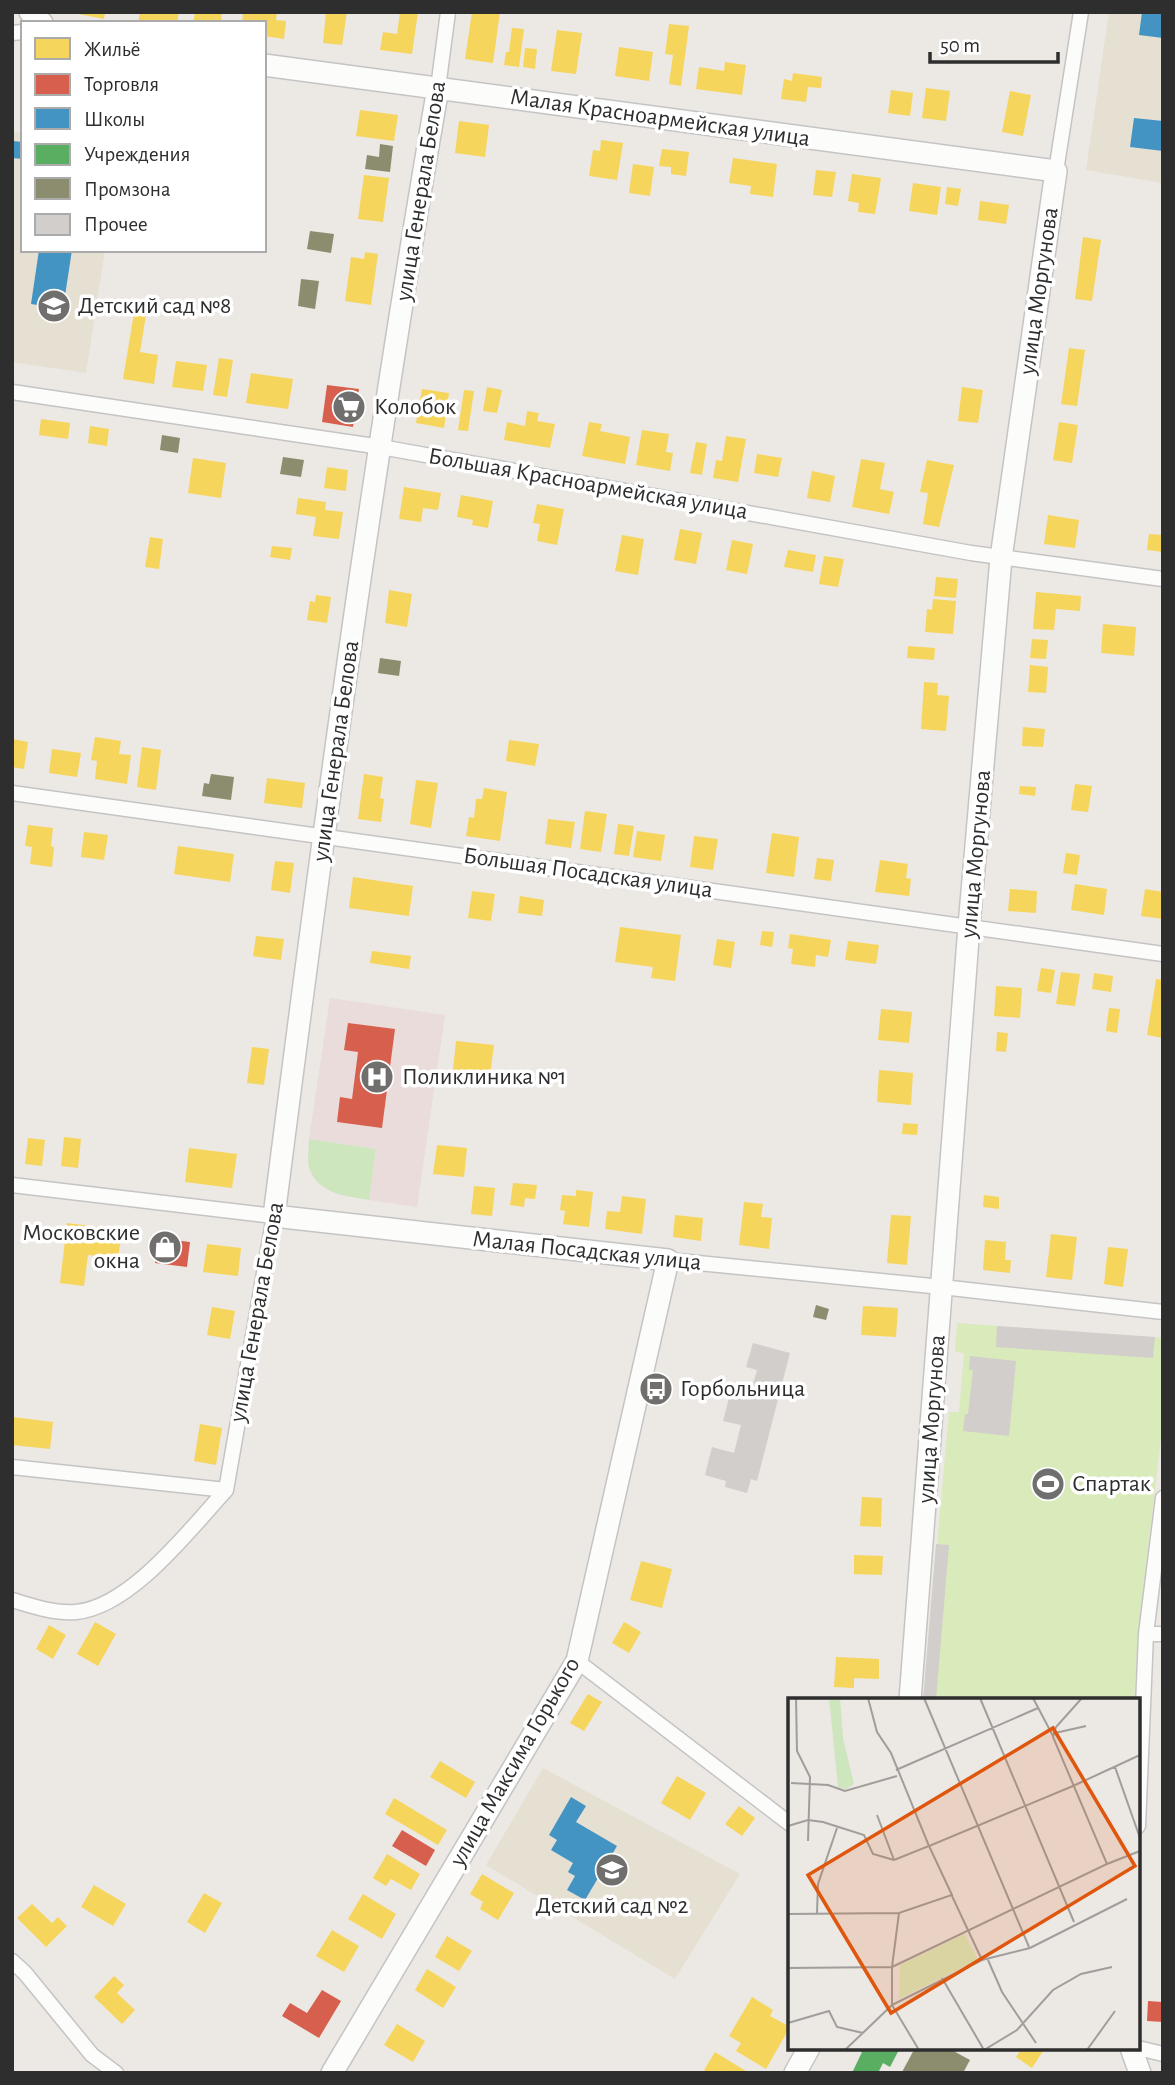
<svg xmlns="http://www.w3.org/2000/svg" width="1175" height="2085" font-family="'Alegreya Sans',sans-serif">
<rect width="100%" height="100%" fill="#ece8e4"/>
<path fill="#e6e0d3" d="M1109,12H1163V183L1086,170Z
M12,132L23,133V250H105L86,373L12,362Z
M543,1768L740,1874L675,1979L486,1865Z"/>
<path fill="#e9dcdb" d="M330,998L445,1015L417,1207L369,1200L376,1149L309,1139Z"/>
<path fill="#cee6be" d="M309,1139L376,1149L369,1200C346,1196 317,1194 309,1167C307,1159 309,1148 309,1139Z"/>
<path fill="#d9eabb" d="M957,1323L1163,1338V1421L1138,1634L1134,1700H923L949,1412H959L964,1353L955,1352Z"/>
<path fill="#f6d55c" d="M68,12H105L104,19Z
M140,12H179L177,23H138Z
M195,12H222L221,23H193Z
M243,12H277L276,20L286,21L284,39L264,36V23H242Z
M326,12H347L342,45L323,43Z
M400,12H418L412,54L380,50L383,32L397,34Z
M472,12H500L493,63L465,59Z
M669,24L689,26L681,86L669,84L673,55L665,54Z
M512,28L524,29L519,67L504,65L506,52H509Z
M557,30L582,33L576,74L551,71Z
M619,47L653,52L649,81L615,76Z
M525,48L537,49L535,69L523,67Z
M725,62L746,65L742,95L696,89L699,67L724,71Z
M793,73L822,77L821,88L808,87L806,102L781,99L784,79L792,81Z
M926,88L950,91L946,121L922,118Z
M891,90L913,93L910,116L888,113Z
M1010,91L1031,95L1023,136L1002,132Z
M360,110L398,115L394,141L356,136Z
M459,121L489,125L485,157L455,153Z
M601,140L623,143L617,180L589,176L593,150L600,151Z
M662,149L689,152L686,176L671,174V167L659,166Z
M733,158L777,164L773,197L750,194L751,186L729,183Z
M633,164L654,167L650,196L629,193Z
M816,170L836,172L832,197L813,195Z
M852,174L881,178L875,214L858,212L859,203L848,201Z
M364,175L389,178L383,222L358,219Z
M913,183L941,187L937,215L909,211Z
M947,187L961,189L958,206L945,204Z
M980,201L1009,205L1006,224L978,220Z
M1083,237L1101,240L1092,301L1075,299Z
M365,252L378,254L371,305L345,301L351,257L364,259Z
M134,313L146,315L140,352L158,355L154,384L123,379Z
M1069,348L1085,350L1077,406L1061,404Z
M219,358L233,360L227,397L213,395Z
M176,361L207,365L203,391L172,387Z
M251,373L293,379L288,409L246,403Z
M487,387L502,390L497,413L483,411Z
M962,387L983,390L978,423L958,421Z
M422,389L449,393L444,428L416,423Z
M464,390L474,391L468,431L458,430Z
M527,411L539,413L537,421L555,424L550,448L504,440L507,422L525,426Z
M41,419L70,423L68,439L39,435Z
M589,422L602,424L600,431L630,437L625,464L582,456Z
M1059,422L1078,425L1072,463L1053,460Z
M90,426L109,429L107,446L88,443Z
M642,430L669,434L666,452L673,453L670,471L636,465Z
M726,436L746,439L738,482L713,478L716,460L722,461Z
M696,442L707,444L702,475L690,473Z
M757,454L782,458L778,477L754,473Z
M193,458L226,463L221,498L188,493Z
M861,459L885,463L880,489L894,492L889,514L852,507Z
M927,460L954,465L939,527L923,524L928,493L920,492Z
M327,467L348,470L346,491L324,488Z
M812,471L835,476L830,502L807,498Z
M404,487L441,493L438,510L423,508L421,522L399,519Z
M461,495L493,501L488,528L472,525L473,520L457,517Z
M298,498L326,502L325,510L343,512L339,539L313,536L316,517L296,514Z
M537,504L564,509L557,545L537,541L540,524L533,523Z
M1048,515L1079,520L1075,548L1044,544Z
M680,529L702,533L696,564L674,560Z
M1149,534L1163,535V552L1147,550Z
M622,535L644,539L638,575L615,571Z
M150,537L163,539L159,569L145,567Z
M732,540L753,544L747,574L726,570Z
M272,546L292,548L290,560L270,557Z
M788,550L816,555L813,572L784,567Z
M824,556L844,559L838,587L819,584Z
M936,577L958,579L956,598L934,596Z
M389,590L412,594L407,627L385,623Z
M1036,592L1081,596L1080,611L1056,609L1054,630L1033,629Z
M316,595L331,597L327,623L307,620L310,601L315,602Z
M933,599L956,601L953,634L925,632L927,609L932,610Z
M1103,624L1136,627L1134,656L1101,653Z
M1032,639L1048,640L1046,659L1030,658Z
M908,646L935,648L934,660L907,658Z
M1030,665L1048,667L1046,693L1028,692Z
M924,682L938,683L937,695L949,696L946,731L921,729Z
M1023,727L1045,729L1043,747L1022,746Z
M95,737L121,741L119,754L131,755L127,784L95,779L97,761L91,760Z
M12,739L28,742L24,769L12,767Z
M509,740L539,744L535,766L506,761Z
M142,747L161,750L156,790L137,787Z
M52,749L81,753L77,777L49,773Z
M364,774L383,777L380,798L384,799L381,822L358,819Z
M267,778L305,783L302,808L264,803Z
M416,780L438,783L431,828L410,824Z
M1075,784L1092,786L1088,812L1071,810Z
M1020,786L1036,787L1035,796L1019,794Z
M484,788L507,792L500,841L466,836L469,817L474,818L476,799H482Z
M585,811L607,814L601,852L580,849Z
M548,819L575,822L571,848L545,844Z
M618,824L634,826L629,856L614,854Z
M28,825L53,828L51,846L54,847L52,867L30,864L32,847L25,846Z
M637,831L665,835L661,861L633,857Z
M84,832L108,835L104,860L81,857Z
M772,833L799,837L794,877L766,873Z
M694,836L718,839L713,870L690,867Z
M178,846L234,854L230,882L174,874Z
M1066,853L1080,855L1077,875L1063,873Z
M817,858L834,860L831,881L814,879Z
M880,860L908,864L906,878L911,879L909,896L875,892Z
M275,861L294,863L290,893L271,890Z
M353,877L413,886L409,916L349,908Z
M1075,884L1107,889L1104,915L1071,910Z
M1010,889L1037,891L1036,913L1008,911Z
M1145,889L1163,892V919L1141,916Z
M472,891L495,894L491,921L468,918Z
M520,896L544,900L542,916L518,913Z
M620,927L681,935L675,981L651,978L653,967L615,962Z
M762,931L774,932L772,947L760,945Z
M790,934L831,940L828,957L816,955L815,967L791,964L793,949L788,948Z
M256,936L284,939L281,960L253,956Z
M717,939L735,942L731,968L713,965Z
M848,941L879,945L876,964L845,960Z
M372,951L411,956L409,969L370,963Z
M1041,968L1055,970L1051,993L1037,991Z
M1061,972L1080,974L1075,1006L1056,1004Z
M1094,973L1113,976L1111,992L1092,989Z
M1156,979L1163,980V1038L1147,1035Z
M996,986L1022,988L1020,1018L994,1016Z
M1109,1008L1120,1009L1117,1033L1106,1031Z
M881,1009L912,1012L909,1043L878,1040Z
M997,1032L1008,1033L1006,1052L996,1051Z
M456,1041L494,1045L489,1083L452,1079Z
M252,1047L269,1049L264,1085L247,1083Z
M879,1070L913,1073L911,1105L877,1102Z
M903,1123L918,1124L917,1135L902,1134Z
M64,1137L81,1139L78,1168L61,1166Z
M28,1138L45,1140L42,1166L25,1164Z
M437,1145L467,1148L464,1177L433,1174Z
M189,1148L237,1154L232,1188L185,1182Z
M513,1183L537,1185L535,1199L525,1198L524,1207L510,1205Z
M474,1186L495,1188L492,1216L471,1214Z
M576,1190L593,1192L589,1227L563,1224L565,1211L560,1210L562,1195L576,1196Z
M984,1195L999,1197V1209L983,1207Z
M622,1196L646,1199L642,1234L605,1229L607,1211L620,1212Z
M744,1202L763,1204L761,1217L772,1218L769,1249L739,1245Z
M675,1215L703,1218L701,1241L673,1237Z
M891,1215L911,1216L907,1265L887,1263Z
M67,1223L122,1230L118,1258L88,1255L84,1286L60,1283Z
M1051,1234L1077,1237L1072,1280L1046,1277Z
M985,1240L1006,1242L1005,1260H1011L1010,1273L983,1270Z
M207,1244L241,1248L238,1276L203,1272Z
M1108,1247L1128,1249L1123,1287L1104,1284Z
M863,1306L898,1308L896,1337L861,1335Z
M212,1307L235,1311L230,1339L207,1335Z
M13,1417L53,1422L50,1449L12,1445Z
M200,1424L222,1428L216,1465L194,1461Z
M862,1497L882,1498L881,1527L860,1526Z
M854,1555L883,1556L882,1575L854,1574Z
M641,1561L672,1569L662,1608L630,1600Z
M95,1622L116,1634L98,1666L77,1654Z
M624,1622L641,1632L629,1653L612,1643Z
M49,1625L66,1635L53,1659L36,1649Z
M836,1657L879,1659V1679L854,1678V1688L834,1687Z
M588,1694L602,1702L584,1731L570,1723Z
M440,1761L475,1782L466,1798L430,1777Z
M677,1776L706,1793L690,1820L661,1803Z
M394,1798L447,1830L438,1845L385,1814Z
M739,1806L755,1818L742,1836L725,1824Z
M387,1854L420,1874L411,1890L391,1879L386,1886L373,1878Z
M482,1874L514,1893L498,1920L480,1909L483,1902L470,1894Z
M94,1885L126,1904L113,1926L81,1907Z
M204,1893L222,1903L205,1933L187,1922Z
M363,1894L396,1914L382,1939L348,1919Z
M32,1904L52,1923L58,1917L67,1926L46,1947L17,1918Z
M332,1930L359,1946L344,1972L316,1956Z
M447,1936L472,1951L459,1971L435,1957Z
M427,1969L456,1987L443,2008L415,1990Z
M114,1976L124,1985L117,1993L135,2010L122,2024L94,1997Z
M752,1997L773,2010L770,2016L790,2027L766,2069L736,2051L741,2043L729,2036Z
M397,2024L425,2041L413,2062L384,2045Z
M1022,2048H1038L1043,2051L1032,2068L1016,2057Z
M715,2052L749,2073H709L704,2070Z"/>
<path fill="#d6604d" d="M327,385L359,389L353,427L322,422Z
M348,1023L395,1029L382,1128L337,1122L340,1097L352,1099L358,1052L344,1050Z
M158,1238L190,1242L187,1267L155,1263Z
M402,1830L435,1850L426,1866L392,1846Z
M322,1990L341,2001L319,2038L282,2016L290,2003L307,2013Z
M1148,2001L1163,2002V2022L1147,2021Z"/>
<path fill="#4393c3" d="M1142,12H1163V38L1139,35Z
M1134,118L1163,121V151L1130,147Z
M13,141L23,142V159L12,158Z
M39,250H72L63,309L31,304Z
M571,1797L586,1806L576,1822L617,1846L585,1900L567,1890L575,1876L568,1872L573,1863L551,1850L557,1840L549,1835Z"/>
<path fill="#5aae61" d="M855,2048H900L890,2067L883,2063L878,2073H852L862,2052Z"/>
<path fill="#8c8c6e" d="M380,144L393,146L390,172L365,169L367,155L379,157Z
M310,231L334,234L331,253L307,249Z
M301,279L319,281L315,309L298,306Z
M162,435L180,438L178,453L160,450Z
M283,457L304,460L301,477L280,474Z
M380,658L401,661L399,676L378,673Z
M211,774L234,777L231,800L202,796L204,783L209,784Z
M816,1305L829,1309L826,1320L813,1317Z
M915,2048H948L970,2060L963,2073H904L902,2072Z"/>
<path fill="#d1cecb" d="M997,1326L1155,1337L1153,1358L996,1347Z
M753,1343L790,1353L757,1481L751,1479L747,1493L725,1487L726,1481L705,1475L712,1447L734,1453L741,1425L723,1421L730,1394L749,1399L757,1370L746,1367Z
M970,1356L1016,1361L1009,1436L963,1431L965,1414H968L973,1370H969Z
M936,1544L949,1545L936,1700H923Z"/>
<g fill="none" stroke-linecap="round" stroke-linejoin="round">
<defs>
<path id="street" d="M12,33L23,32
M438,88L448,12
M1056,171L1081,12
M12,392L381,447L971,553L1163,579
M12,793L1163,954
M12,1185L274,1216L226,1490
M668,1260L942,1287L1163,1312
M12,1467L226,1490
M12,1600C32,1606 55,1614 76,1612C131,1607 191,1528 226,1490
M1146,1634H1163
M577,1661L790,1824
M1138,1826L1146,1634L1163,1498
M12,1961L25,1973L92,2055L116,2073
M1138,2048L1163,2054"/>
<path id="secondary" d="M30,12L42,23
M264,65L1056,171L1001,558L969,926L910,1700
M1131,2048L1140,2073
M332,2073L577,1661L668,1260L274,1216C322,839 373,462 438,88
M795,2073L809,2048"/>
</defs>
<use href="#street" stroke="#c5c4c5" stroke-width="17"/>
<use href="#secondary" stroke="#c5c4c5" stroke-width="24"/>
<use href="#street" stroke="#fcfcfb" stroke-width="14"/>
<use href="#secondary" stroke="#fcfcfb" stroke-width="21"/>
</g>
<defs>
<symbol id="school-disc" viewBox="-11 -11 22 22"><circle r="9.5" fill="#706f6e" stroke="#fff"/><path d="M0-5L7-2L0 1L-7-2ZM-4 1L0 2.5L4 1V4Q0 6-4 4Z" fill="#fff"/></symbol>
<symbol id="supermarket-disc" viewBox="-11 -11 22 22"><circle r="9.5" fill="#706f6e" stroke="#fff"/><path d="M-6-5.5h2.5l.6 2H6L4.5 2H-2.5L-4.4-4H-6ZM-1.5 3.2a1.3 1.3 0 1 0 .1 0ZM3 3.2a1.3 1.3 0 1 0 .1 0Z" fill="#fff"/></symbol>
<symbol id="hospital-disc" viewBox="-11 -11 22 22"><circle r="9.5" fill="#706f6e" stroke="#fff"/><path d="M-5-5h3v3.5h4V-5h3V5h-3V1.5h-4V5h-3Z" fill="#fff"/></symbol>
<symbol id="shop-disc" viewBox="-11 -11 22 22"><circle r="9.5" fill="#706f6e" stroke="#fff"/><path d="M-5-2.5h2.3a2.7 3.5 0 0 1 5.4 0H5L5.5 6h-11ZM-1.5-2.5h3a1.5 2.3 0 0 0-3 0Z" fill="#fff"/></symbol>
<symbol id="bus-disc" viewBox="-11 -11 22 22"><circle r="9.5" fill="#706f6e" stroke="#fff"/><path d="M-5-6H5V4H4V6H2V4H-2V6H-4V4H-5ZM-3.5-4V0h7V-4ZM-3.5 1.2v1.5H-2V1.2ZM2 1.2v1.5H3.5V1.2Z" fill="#fff"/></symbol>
<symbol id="stadium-disc" viewBox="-11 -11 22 22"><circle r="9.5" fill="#706f6e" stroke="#fff"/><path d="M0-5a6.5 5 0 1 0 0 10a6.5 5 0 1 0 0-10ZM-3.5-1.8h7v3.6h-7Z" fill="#fff"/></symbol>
</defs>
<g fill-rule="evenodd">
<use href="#school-disc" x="35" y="287" width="38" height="38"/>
<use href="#supermarket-disc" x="330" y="388" width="38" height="38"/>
<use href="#hospital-disc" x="358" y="1058" width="38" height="38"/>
<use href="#shop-disc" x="146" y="1228" width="38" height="38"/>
<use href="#bus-disc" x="637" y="1370" width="38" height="38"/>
<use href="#stadium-disc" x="1029" y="1465" width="38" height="38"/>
<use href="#school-disc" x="593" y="1851" width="38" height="38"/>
</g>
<g text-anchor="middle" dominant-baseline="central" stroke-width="7" stroke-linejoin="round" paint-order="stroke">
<g font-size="24" fill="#2e2e2e" stroke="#fff">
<text transform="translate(660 118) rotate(8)">Малая Красноармейская улица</text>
<text transform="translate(421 191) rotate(-81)">улица Генерала Белова</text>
<text transform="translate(1039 291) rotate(-82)">улица Моргунова</text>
<text transform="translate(588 484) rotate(10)">Большая Красноармейская улица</text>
<text transform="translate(336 751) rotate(-82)">улица Генерала Белова</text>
<text transform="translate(976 854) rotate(-85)">улица Моргунова</text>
<text transform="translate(588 873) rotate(8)">Большая Посадская улица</text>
<text transform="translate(587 1251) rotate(6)">Малая Посадская улица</text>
<text transform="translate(257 1312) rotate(-80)">улица Генерала Белова</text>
<text transform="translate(932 1419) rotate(-86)">улица Моргунова</text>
<text transform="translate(515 1762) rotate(-60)">улица Максима Горького</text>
</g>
<g font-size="24" fill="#2e2e2e" stroke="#fff" text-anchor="start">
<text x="78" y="306">Детский сад №8</text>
<text x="374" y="407">Колобок</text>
<text x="402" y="1077">Поликлиника №1</text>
<text x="140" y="1233" text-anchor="end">Московские<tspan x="140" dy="28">окна</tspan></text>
<text x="680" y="1389">Горбольница</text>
<text x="1072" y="1484">Спартак</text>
<text x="612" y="1906" text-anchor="middle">Детский сад №2</text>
</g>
</g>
<g transform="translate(788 1698)">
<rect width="352" height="352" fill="#ece8e4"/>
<path d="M41,0H52L55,40L66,86L58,91L50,89Z" fill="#cee6be"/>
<path d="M177,236L190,262L111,301L112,267Z" fill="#d9eabb"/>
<path fill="none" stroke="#a09e9b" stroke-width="2" d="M8,0L9,53L22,79L20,143M80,0L89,34L103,55L141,148L106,162M136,0L241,249M192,0L286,224M245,0L265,38M267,35L298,28M327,69L352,140M108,72L250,10M3,85L40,87L57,93L109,78M285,88L352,57M89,117L106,162M0,128L20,122L35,124L76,137L85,156L106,162M319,166L352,153M164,198L194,262M29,215L30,186L49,130M0,216L111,215L164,197L141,148L285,88M200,262L214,294L248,345M0,270L104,269L111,215M154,280L196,352M0,325L41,313L49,329L75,335M57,352L104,307V269L319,166L265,39L268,29L294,0M131,352L104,307L194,262L242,250L339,201M196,352L229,332L265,292L293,276L324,269M299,352L327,313"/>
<path fill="#df570e" fill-opacity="0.15" stroke="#df570e" stroke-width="3.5" d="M265,30L347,168L103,315L20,177Z"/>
<rect width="352" height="352" fill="none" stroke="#2e2e2e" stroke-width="3.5"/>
</g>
<rect width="1175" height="2085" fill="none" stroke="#2e2e2e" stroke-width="28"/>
<rect x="21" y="21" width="245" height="231" fill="#ffffff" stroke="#ababab" stroke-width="2"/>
<rect x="35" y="38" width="35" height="21" fill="#f6d55c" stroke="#ababab" stroke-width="2"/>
<text x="84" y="56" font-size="21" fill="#2e2e2e">Жильё</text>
<rect x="35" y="74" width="35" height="21" fill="#d6604d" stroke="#ababab" stroke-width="2"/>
<text x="84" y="91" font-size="21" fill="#2e2e2e">Торговля</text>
<rect x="35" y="108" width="35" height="21" fill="#4393c3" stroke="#ababab" stroke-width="2"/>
<text x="84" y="126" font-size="21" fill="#2e2e2e">Школы</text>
<rect x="35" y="144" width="35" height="21" fill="#5aae61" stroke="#ababab" stroke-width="2"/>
<text x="84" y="161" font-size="21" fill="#2e2e2e">Учреждения</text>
<rect x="35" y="178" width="35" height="21" fill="#8c8c6e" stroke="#ababab" stroke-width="2"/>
<text x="84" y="196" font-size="21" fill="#2e2e2e">Промзона</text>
<rect x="35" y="214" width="35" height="21" fill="#d1cecb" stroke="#ababab" stroke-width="2"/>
<text x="84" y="231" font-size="21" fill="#2e2e2e">Прочее</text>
<path d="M930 52v10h128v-10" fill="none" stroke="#2e2e2e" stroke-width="3.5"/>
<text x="940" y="52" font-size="21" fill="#2e2e2e" stroke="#ffffff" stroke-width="5" paint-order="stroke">50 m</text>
</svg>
